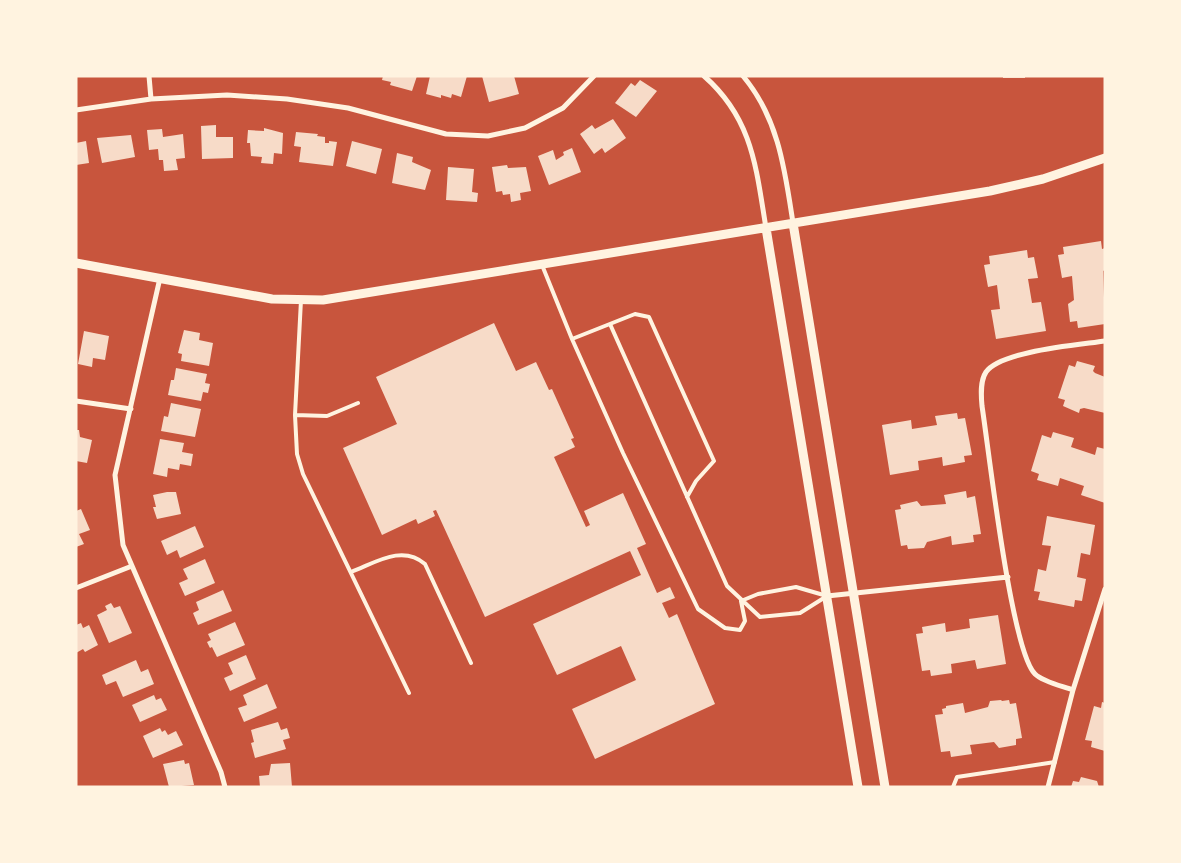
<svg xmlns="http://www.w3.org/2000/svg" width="1181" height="863" font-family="Merriweather,serif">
<rect width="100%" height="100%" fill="#c8553d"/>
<path fill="#f7dbc8" d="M383,76H417L412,91L390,85L391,82L382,80Z
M430,76H467L461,97L452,94L451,98L441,95V98L426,94Z
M482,76H514L519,94L489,102Z
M1003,76H1025V78H1003Z
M640,80L657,91L636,117L615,103L631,83L635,86Z
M613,119L626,138L605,153L602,148L594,154L580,134L592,125L595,129Z
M216,125V137H233V158L202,159L201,126Z
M264,128L283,133L282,154L274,153L273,164L261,163L262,157L251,156L250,143H247L248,130L264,131Z
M162,129L163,137L183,134L185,158L176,159L178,170L164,171L163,160H159L158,149L149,150L147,130Z
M296,132L318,134L317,136L325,137V143H329V141L337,142L333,166L299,162L301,147L294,146Z
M131,135L135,157L102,163L97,138Z
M86,141L89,163L76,165V143Z
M352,141L382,149L376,174L346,166Z
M572,148L581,172L549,185L538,156L553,150L556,160L564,155L563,152Z
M397,153L413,157L412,162L431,170L425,190L392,183Z
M507,165L508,168L526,167L531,191L520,193L521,200L511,202L510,194L503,195L502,191L496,192L492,167Z
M448,167L474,169L472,192L478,193L477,202L446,200Z
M1101,241L1102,249L1105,248V270L1103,271L1105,324L1078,328L1077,321L1070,322L1068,304L1074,300L1072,276L1062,278L1058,255L1064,254L1063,247Z
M1027,250L1028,258L1034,257L1038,278L1028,279L1032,303L1041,302L1046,331L996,339L991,310L1000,309L997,285L988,287L984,265L990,264L989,256Z
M494,323L516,371L536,362L549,390L552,389L574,438L571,439L575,447L554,457L586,527L590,525L584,511L623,493L646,544L637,548L657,593L670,587L675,598L662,603L669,618L677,614L715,704L595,759L572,709L636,680L621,646L557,675L533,624L641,575L630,551L485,617L436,510L433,511L435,516L418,524L416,519L382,535L343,448L397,424L376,377Z
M184,330L200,333L199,340L213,343L209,366L181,361L182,354L178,353Z
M84,331L109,336L105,360L93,358L92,367L78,364Z
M1077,361L1095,366L1093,371L1095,373L1105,377V413L1084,408L1080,409L1079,413L1063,406L1065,400L1058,398L1069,365L1075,367Z
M176,368L207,374L205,383L210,384L208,393L203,392L201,401L168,395L171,380H174Z
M171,403L201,409L195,437L161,431L164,416L168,417Z
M957,413L958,419L965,418L972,455L964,456L965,462L943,466L942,457L918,461L919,470L890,475L882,425L911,420L912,429L937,425L935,416Z
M76,430H79L80,437L92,440L87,463L76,461Z
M1053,432L1074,438L1071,447L1095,455L1097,447L1105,449V503L1081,495L1084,486L1060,478L1058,486L1037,480L1039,474L1031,471L1042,435L1051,438Z
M160,439L184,443L182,452L193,454L191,466L180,464L179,470L168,468L167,477L153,474Z
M966,491L967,498L975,496L981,534L973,535L974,542L952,545L951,536L927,542L924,548L908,549L907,545L901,546L895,510L901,509L900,505L917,501L921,506L946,504L944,495Z
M167,492H176L181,514L157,519L153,507H156L153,495Z
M81,509L90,530L79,534L84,544L76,547V511Z
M1047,516L1095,525L1090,555L1081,553L1077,577L1086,579L1082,601L1075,600L1074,607L1038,600L1040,592L1034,591L1038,569L1046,571L1051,546L1042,545Z
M195,526L204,547L180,558L177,550L167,555L161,541Z
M205,559L215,583L185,596L179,583L188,579L183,569Z
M223,590L232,611L198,625L193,613L199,610L196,602Z
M111,603L114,608L120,606L132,633L109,643L97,615L107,610L105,606Z
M998,615L1006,664L977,669L975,660L951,664L952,673L931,676L930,670L922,671L916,634L923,633L922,627L945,623L946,632L970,628L969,619Z
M235,622L245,645L217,657L212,647L210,648L207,642L211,640L208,634Z
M81,623L83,628L89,625L98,645L85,652L83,649L76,653V625Z
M246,655L256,679L230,691L224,678L233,674L228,663Z
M136,660L141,672L148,669L154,684L123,697L116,681L106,685L102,675Z
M267,684L277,708L244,722L238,708L247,705L243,695Z
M154,695L156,700L161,698L167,710L140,722L132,705Z
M1001,700L1002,701L1009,700L1010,704L1016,703L1022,738L1016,739V745L999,748L994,742L970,745L972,754L951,757L950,751L941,752L935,715L943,714L942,709L946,708V706L963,703L965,713L988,707L990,701Z
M1102,702L1105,703V751L1091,747L1092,741L1085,740L1094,706L1101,708Z
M278,722L281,730L287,728L290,738L283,740L286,749L255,758L251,743L254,742L251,730Z
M160,728L162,732L165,730L168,735L176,731L183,745L153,758L143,736Z
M184,760L185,764L189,763L194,785L169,787L163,764Z
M290,763L292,787H260L259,776L269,775L271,764Z
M1081,777L1097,781L1099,787H1071L1073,781L1079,782Z"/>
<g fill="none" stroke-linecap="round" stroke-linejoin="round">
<path stroke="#fff3e0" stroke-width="4" d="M542,265L572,339L623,453L698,609L725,628L740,630L745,621L741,601
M301,300L295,415L327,416L358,403
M610,324L727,586L760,617L800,613L827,596
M572,339L635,314L649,317L714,461L696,481L687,497
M295,415L297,454L303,474L409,693
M351,572C375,563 402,544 425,564L471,663
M741,601L758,594L796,587L827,596
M953,787L957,777L1055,762"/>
<path stroke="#fff3e0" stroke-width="5" d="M149,76L151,99
M704,76C753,119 756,168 766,228
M743,76C779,119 785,171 793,223
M76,110L151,99L227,95L287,99L348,108L446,134L488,136L525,128L563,108L594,76
M160,278L115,475L123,545L221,772L225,787
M76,401L131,409
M76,588L132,566
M827,596L1008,577
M1073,690C1062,686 1043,682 1035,674C1011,650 989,451 982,406C981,395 980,381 986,372C1001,351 1078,345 1105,341
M1048,787L1073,690L1105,589"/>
<path stroke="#fff3e0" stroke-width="9" d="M793,223L885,787
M766,228L858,787
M76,263L272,299L323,300L990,191L1043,179L1105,158"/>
</g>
<rect width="1181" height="863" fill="none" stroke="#fff3e0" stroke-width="155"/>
</svg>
